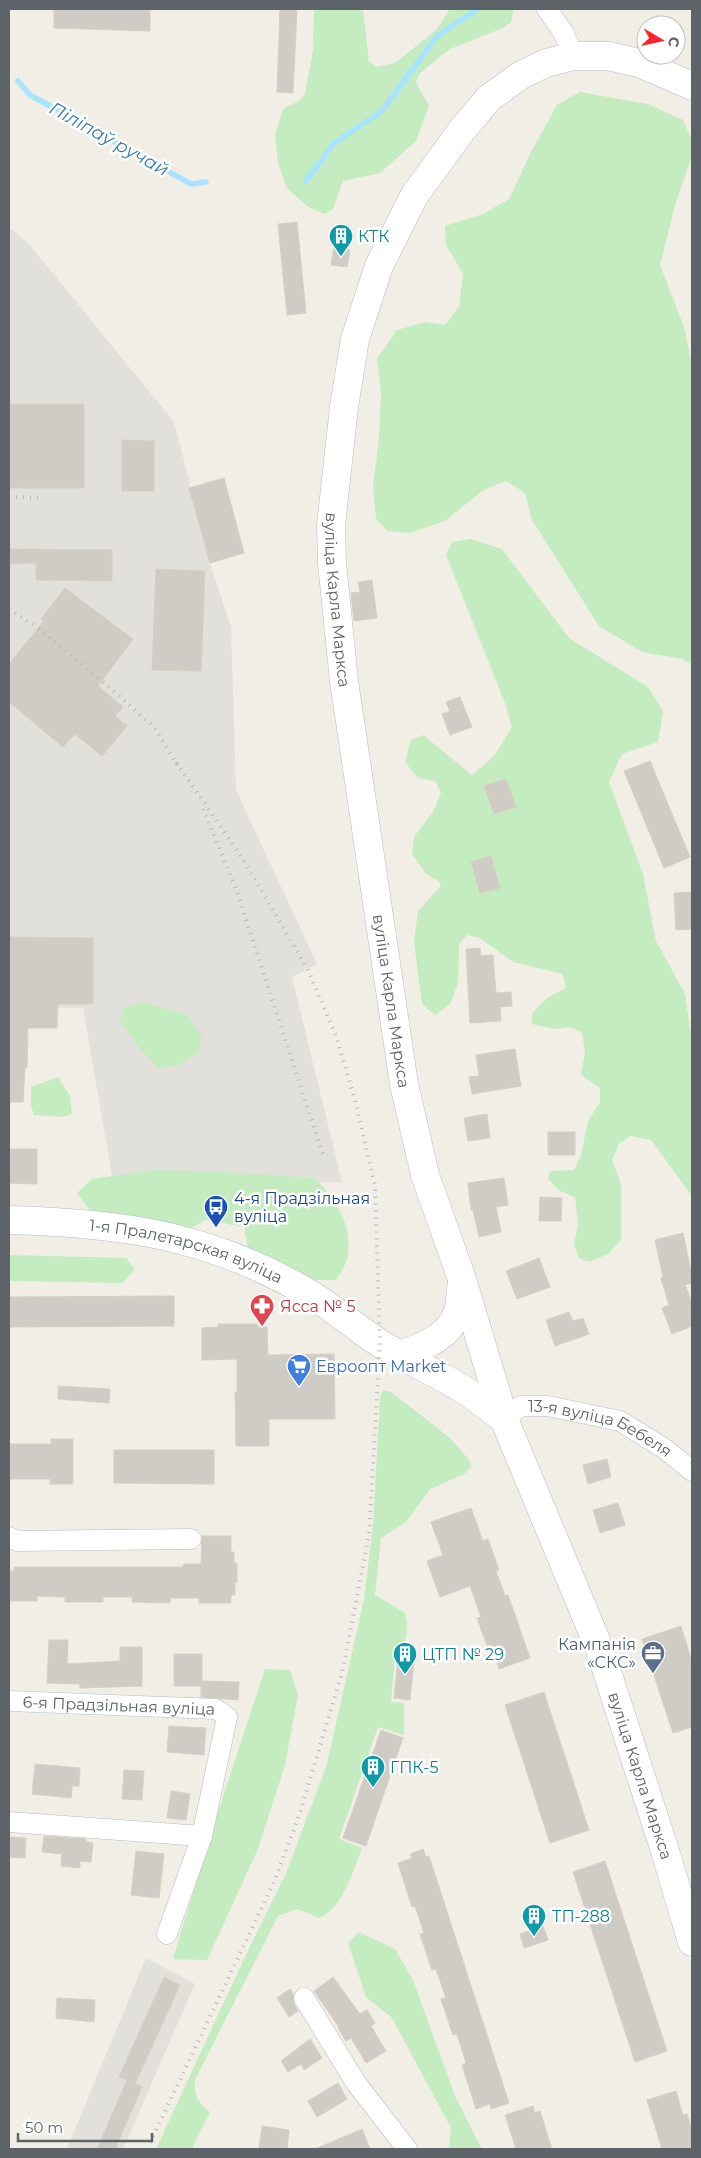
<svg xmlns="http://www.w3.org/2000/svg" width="701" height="2158" font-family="Montserrat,sans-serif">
<rect width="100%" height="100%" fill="#f1eee6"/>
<path fill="#e2e0da" d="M9,227L29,244L174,422L210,563L231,627L236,790L317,964L292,977L342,1182L113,1181L83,1008L9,1007Z
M146,1958L195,1984L123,2149H67Z"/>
<path fill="#c5ebc0" d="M314,9H363L369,62L377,67L395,63L437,29L450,9H514L511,22L503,28L450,49L420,73L416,82L429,106L416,141L380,173L343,181L333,209L325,214L308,207L287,188L278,163L275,135L283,109L299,101L305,94L313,50Z
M580,92L648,104L683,120L692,141V156L675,205L660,265L684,327L692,365V665L683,659L642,652L599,626L532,520L525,493L506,481L483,490L445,521L410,533L388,531L376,519L373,486L379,439L381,392L377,359L397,330L425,322L445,325L459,307L463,274L446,245L445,226L483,214L509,199L531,152L557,105Z
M471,539L502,549L569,638L648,687L663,711L658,742L622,754L609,782L643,874L656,941L685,994L692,1042V1196L651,1140L630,1136L619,1144L612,1160L621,1184V1240L608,1254L589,1262L579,1258L574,1244L578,1225L575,1197L560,1191L548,1179L550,1171L574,1170L581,1155L588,1121L600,1102V1088L581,1075L585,1052L582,1033L570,1027L554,1029L532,1024V1013L548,997L566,988L563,974L513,962L480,938L467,935L459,944L458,983L450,1004L435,1015L422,1004L414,942L418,911L441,886L439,881L426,874L412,854L414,837L433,812L441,793L435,781L418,778L405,762L411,740L423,735L472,775L495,755L512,727L505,703L446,555L452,542Z
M142,1002L188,1015L202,1037L199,1053L177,1066L157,1068L137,1045L120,1020L122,1009Z
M58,1077L70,1096L72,1114L62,1117L34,1115L31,1106V1087Z
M155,1170L209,1171L315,1178C336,1200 352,1224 348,1255C347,1264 340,1273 336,1280H314L248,1249L244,1227L205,1220L188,1230L91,1212L77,1193L92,1179Z
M9,1255L126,1258L135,1269L123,1283L9,1281Z
M383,1390L391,1392L449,1437L470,1461L471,1467L464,1474L430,1489L406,1522L381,1538L375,1595L405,1613C408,1624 408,1636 402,1646L396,1647L391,1702L404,1703V1735L378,1727L339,1839L362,1848C354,1869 341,1911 319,1918L297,1909L278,1916L195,2080C193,2094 198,2103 210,2112L192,2149H156L243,1961L287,1871L327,1764L364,1599L373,1525L380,1398Z
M265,1669L290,1670L298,1695L285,1765L258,1849L207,1960L173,1959L215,1821Z
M359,1932L395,1949L413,1980L455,2096L482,2149H449L451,2128L392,2018L366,1997L348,1943Z"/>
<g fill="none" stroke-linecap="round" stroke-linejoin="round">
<path stroke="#a8e3ff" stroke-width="5.5" d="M18,81L30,95L191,184L206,182
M306,181L334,143L382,111L437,36L478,9"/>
</g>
<path fill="#cfcbc5" stroke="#d7cfc3" d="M54,9H150V31L54,28Z
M280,9H297L293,93L277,92Z
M297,222L306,313L287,315L278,224Z
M334,247L350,250L347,267L331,265Z
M9,404H84V488H9Z
M122,440L154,441V491H122Z
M224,478L244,553L210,563L189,488Z
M9,549L112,550V581L36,580V563L9,564Z
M156,569L205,571L201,671L152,670Z
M372,580L377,618L354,621L351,593L360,592L358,582Z
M65,588L133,639L98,686L123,707L115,716L127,726L102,756L75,734L63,747L9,702V664L44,621L41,619Z
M460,697L472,727L450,735L442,714L450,711L446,702Z
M650,761L690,857L664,868L624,771Z
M506,779L516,807L494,814L484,786Z
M491,856L500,888L480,893L471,862Z
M692,892V929L676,930L674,893Z
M9,937L93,938V1004H58L57,1028H28L27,1068H25L23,1102H9Z
M480,948L481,956L493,955L496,993L511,992L512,1006L500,1007L501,1021L470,1023L466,949Z
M515,1049L521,1086L472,1094L469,1077L479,1076L476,1055Z
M487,1114L490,1138L468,1141L464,1118Z
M548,1132H575V1155H548Z
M9,1149H37V1184L9,1183Z
M504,1178L508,1205L496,1207L501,1232L479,1237L473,1210H471L468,1183Z
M540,1197L562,1198L561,1221H539Z
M683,1233L692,1275V1283L685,1285L692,1302V1326L672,1334L662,1308L669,1305L661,1278L663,1277L655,1240Z
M539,1258L550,1287L517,1299L506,1271Z
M174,1296V1326L9,1327V1297Z
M569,1312L573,1321L583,1318L589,1334L555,1346L546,1320Z
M218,1324H257L258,1327H267L268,1355L334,1354L335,1419H269V1446H236L235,1392H237V1359L202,1360V1328L218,1327Z
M58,1386L110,1389L109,1403L58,1399Z
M51,1439H73V1484H50V1479H9V1444H51Z
M114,1450H214V1484L114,1483Z
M607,1459L611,1477L588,1484L583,1465Z
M618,1503L625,1525L600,1533L593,1510Z
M471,1508L483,1541L488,1539L499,1570L496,1571L505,1596L508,1595L530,1658L499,1669L493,1651L490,1652L482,1632L477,1618L481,1617L470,1586L440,1597L427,1561L443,1555L431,1522Z
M202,1536H231V1552H234V1563H237V1582H235V1595H231V1603H199V1598H170V1603L132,1602V1597H103V1602H65V1597L37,1596V1601H9V1571H14V1567H183L184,1564H201Z
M681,1626L692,1662V1727L673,1733L642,1639Z
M49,1640H68L67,1664L120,1661V1647H142V1686L80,1688V1684L47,1683Z
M399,1649L415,1651L410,1700L394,1698Z
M174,1654H202V1681L239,1682L238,1700L201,1697V1686H174Z
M544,1692L589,1830L550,1843L505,1705Z
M169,1726L206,1728L204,1755L167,1752Z
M381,1730L403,1738L366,1846L343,1838Z
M35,1764L80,1768L79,1786H72L71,1798L32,1794Z
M124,1770L144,1771L142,1800L122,1799Z
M171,1791L190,1794L186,1820L167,1818Z
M44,1836L86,1839V1842L93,1843L91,1862L80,1861V1868L61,1866L62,1854L42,1852Z
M9,1837L26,1838L25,1858L9,1857Z
M423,1849L426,1857L429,1856L509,2103L491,2109L490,2104L476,2109L462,2065L466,2063L457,2034L453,2035L441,1999L446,1998L436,1969L432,1970L420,1934L424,1933L415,1906L412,1907L398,1863L412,1858L410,1854Z
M136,1851L164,1854L159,1898L131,1895Z
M605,1861L667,2051L635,2062L573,1872Z
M543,1926L548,1940L524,1948L520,1934Z
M164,1977L180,1985L135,2084L130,2082L142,2087L115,2149H97L127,2080L119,2077Z
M333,1977L360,2014L367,2010L375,2023L371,2026L386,2051L366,2063L351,2038L346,2041L338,2028L339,2027L314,1991Z
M290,1989L293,1993L294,2004L298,2011L289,2017L277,1998Z
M57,1998L95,2000L94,2022L56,2018Z
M310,2039L322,2058L304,2070L301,2064L288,2072L281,2061Z
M338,2083L347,2099L317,2117L308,2101Z
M676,2091L683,2115L687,2114L692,2130V2149H662L647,2100Z
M533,2106L535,2113L540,2111L552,2149H516L505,2115Z
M262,2126L289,2130L287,2149H259Z
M362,2129L370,2149H315Z"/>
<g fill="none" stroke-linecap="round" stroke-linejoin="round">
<defs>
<g id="street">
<path d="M547,9L563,32L574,56"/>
<path id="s1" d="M504,1419L521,1406H548L620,1421L665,1449L692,1471"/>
<path d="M9,1537L17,1541L191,1539"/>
<path id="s2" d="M9,1701L216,1709L227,1717L202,1836L167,1934"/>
<path d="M9,1822L202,1836"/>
<path d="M304,1998L356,2083L407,2149"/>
</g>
<g id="secondary">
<path id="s3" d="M692,86L639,63L608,56H574L546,63L521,75L489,98L462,130L414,196L379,266L355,339L344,407L331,525L332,563L344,681L404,1084L425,1175L462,1279L504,1419L600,1650L666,1854L692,1942"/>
<path id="s4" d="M9,1220C122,1223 210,1235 310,1294C335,1309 357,1329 381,1344C407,1360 435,1372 461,1388C476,1397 490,1409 504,1419"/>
<path d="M400,1355C423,1346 447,1339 457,1314C461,1306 460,1292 462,1283"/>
</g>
</defs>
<use href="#street" stroke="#b8bdc1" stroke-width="21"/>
<use href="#secondary" stroke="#b7bcc1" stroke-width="29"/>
<use href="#street" stroke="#fff" stroke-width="20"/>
<use href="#secondary" stroke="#fff" stroke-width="28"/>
<path stroke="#b5b6b7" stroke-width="4" stroke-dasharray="1 6" stroke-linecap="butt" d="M9,497L41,498
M9,609L42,631L116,693L155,728L179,768
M203,809L235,886L324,1158
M147,2149L274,1882L299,1816L342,1673L369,1535L380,1343L375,1185L355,1100L336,1036L308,970L267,900L239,853L176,762"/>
</g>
<defs>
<symbol id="building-pin" viewBox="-11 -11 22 30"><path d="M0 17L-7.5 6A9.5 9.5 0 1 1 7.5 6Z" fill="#0f9aa8" stroke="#fff"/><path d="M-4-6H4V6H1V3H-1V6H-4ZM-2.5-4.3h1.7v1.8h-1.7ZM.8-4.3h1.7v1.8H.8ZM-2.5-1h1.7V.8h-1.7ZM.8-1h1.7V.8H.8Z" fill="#fff"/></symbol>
<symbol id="bus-pin" viewBox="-11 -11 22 30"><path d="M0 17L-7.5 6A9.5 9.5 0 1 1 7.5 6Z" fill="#1a4fb4" stroke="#fff"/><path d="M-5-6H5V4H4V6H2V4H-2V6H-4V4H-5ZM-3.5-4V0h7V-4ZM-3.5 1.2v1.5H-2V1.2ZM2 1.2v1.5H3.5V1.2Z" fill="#fff"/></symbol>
<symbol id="pharmacy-pin" viewBox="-11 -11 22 30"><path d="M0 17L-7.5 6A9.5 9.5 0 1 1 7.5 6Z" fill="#e0444e" stroke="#fff"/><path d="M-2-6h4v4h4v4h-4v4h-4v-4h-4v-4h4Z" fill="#fff"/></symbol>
<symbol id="supermarket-pin" viewBox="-11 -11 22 30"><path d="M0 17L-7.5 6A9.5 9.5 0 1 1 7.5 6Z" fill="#3f7fe0" stroke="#fff"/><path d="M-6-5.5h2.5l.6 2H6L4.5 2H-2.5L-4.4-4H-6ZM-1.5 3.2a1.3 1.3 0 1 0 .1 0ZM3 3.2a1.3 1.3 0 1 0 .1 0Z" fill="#fff"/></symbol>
<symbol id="office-pin" viewBox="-11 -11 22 30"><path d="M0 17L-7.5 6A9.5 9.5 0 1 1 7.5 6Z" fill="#5c6f8a" stroke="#fff"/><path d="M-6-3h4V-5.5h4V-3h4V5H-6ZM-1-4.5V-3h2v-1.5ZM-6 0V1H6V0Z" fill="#fff"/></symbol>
</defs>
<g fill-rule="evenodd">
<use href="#building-pin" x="327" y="222" width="28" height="38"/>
<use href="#bus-pin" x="202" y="1193" width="28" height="38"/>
<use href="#pharmacy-pin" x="248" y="1292" width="28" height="38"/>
<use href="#supermarket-pin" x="285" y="1352" width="28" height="38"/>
<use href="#office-pin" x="639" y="1639" width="28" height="38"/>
<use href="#building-pin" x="391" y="1640" width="28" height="38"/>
<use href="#building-pin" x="359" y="1753" width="28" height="38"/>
<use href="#building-pin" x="520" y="1902" width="28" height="38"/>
</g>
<g text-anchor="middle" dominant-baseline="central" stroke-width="5" stroke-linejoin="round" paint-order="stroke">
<g font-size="16" fill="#0d838f" stroke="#fff" text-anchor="start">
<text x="358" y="236">КТК</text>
<text x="422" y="1654">ЦТП № 29</text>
<text x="390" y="1767">ГПК-5</text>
<text x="552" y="1916">ТП-288</text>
</g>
<g font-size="16" fill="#5d6368" stroke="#fff">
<text stroke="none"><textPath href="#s3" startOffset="761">вуліца Карла Маркса</textPath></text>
<text stroke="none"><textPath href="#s3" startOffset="1166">вуліца Карла Маркса</textPath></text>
<text stroke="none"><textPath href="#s4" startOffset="181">1-я Пралетарская вуліца</textPath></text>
<text stroke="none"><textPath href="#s1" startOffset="105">13-я вуліца Бебеля</textPath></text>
<text stroke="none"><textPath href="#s2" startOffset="110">6-я Прадзільная вуліца</textPath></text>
<text stroke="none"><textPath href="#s3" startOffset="1982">вуліца Карла Маркса</textPath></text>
</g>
<g font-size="16" fill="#164399" stroke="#fff" text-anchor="start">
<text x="234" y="1198">4-я Прадзільная<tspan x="234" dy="18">вуліца</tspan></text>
</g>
<g font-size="16" fill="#be3a42" stroke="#fff" text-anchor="start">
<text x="280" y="1306">Ясса № 5</text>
</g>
<g font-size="16" fill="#366cbe" stroke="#fff" text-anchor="start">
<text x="316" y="1366">Евроопт Market</text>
</g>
<g font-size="16" fill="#4e5e75" stroke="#fff" text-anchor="end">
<text x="636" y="1644">Кампанія<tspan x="636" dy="18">«СКС»</tspan></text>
</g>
<g font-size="18" font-style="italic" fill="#347bab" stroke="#fff">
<text transform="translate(109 139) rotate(29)">Піліпаў ручай</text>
</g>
</g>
<rect width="701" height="2158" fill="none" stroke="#5d6368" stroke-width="20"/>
<g transform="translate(661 40) rotate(99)"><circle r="24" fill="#ffffff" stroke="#bec1c3"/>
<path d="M0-4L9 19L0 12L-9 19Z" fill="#fb2229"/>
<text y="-8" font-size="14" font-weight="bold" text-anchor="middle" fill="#5d6368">С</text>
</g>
<path d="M18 2133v8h134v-8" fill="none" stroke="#5d6368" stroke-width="2.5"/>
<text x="25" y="2133" font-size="15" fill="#5d6368" stroke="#ffffff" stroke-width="4" paint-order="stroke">50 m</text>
</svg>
